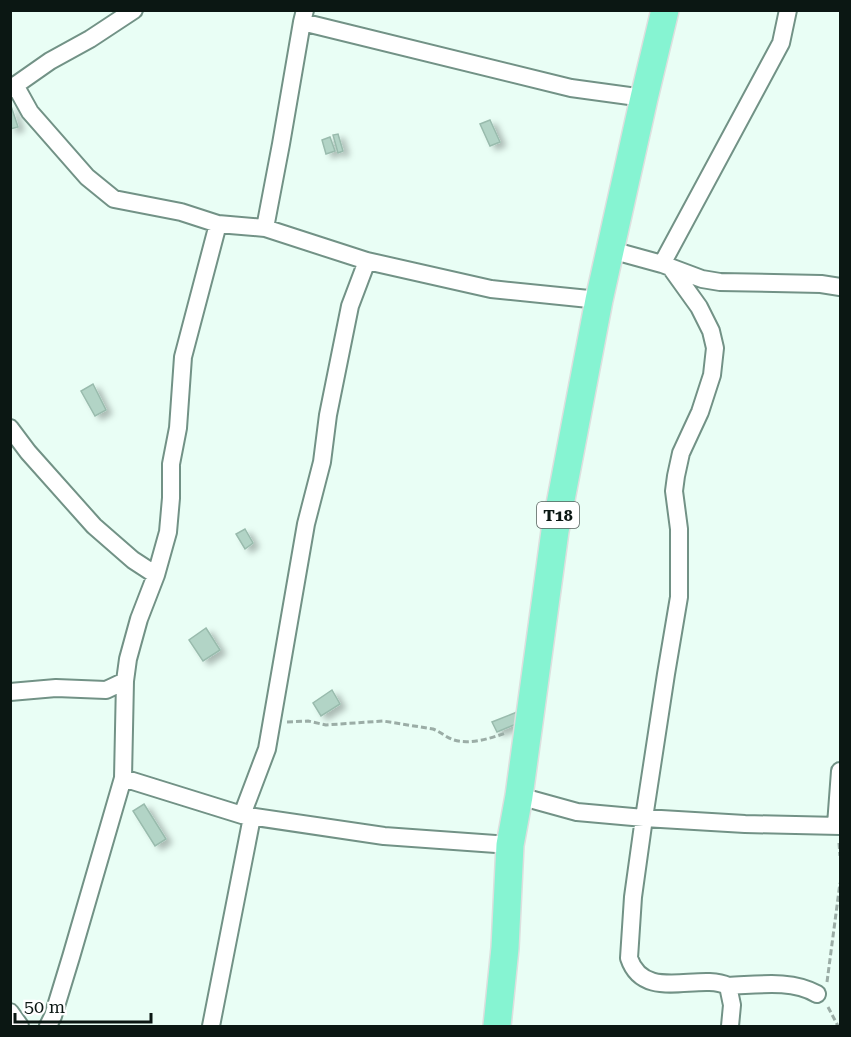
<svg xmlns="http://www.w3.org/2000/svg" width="851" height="1037" font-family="'Roboto Serif',serif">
<defs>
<filter id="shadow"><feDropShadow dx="6" dy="4" stdDeviation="3" flood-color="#0004"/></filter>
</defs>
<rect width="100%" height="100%" fill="#e9fef5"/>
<path fill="#b2d4c6" stroke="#99bbad" stroke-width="1.5" filter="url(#shadow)" d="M10,103L18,127L10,129Z
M490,120L500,142L490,146L480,124Z
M338,134L343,151L338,153L333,135Z
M330,137L335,151L326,154L322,140Z
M93,384L106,410L95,416L81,391Z
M245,529L253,543L245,549L236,534Z
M206,628L220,650L203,661L189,640Z
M332,690L340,704L321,716L313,703Z
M517,712L521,722L497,732L492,722Z
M144,804L166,839L155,846L133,811Z"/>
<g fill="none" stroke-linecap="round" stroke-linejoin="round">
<defs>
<path id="minor" d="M302,22L571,88L644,98
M15,85L30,112L87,177L114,199L181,212L218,224L265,228L367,261L491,289L599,300
M10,89L50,61L90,39L134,10
M265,228L281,144L302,22L305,10
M611,250L662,264L702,279L720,282L821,284L840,287
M662,264L781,43L788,10
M671,268L699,307L711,331L715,348L712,375L700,412L681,453L676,476L674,491L679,529V597L666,674L644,818L633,897L629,958C644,1003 699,972 728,986L732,1005L730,1026
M10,428L28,452L94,526L133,560L156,575
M10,692L56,688L106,690L125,681
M123,778L242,815L384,836L510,845
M519,796L577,812L644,818L745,824L840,826
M242,815L267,749L306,524L322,462L328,415L350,306L367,261
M836,825L840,771
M728,986C757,985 791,979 817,994
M10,1012L20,1026
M48,1026L53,1016L71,957L123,778L125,681L128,659L139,619L156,575L168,532L171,498V464L178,428L183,357L218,224
M211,1026L252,817"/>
<path id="trunk" d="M497,1026L505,948L510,845L519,796L555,531L599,300L644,98L665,10"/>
</defs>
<use href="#minor" stroke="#729286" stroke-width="20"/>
<use href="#trunk" stroke="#dddfde" stroke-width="30"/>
<path stroke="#9bada6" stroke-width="3" stroke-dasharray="6 3" stroke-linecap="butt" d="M287,722L308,721L326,725L383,721L433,729C441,732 447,738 454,740C470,745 491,738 506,733
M839,843L840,856
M827,982L840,883
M828,1007L838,1026"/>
<use href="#minor" stroke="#fff" stroke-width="16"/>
<use href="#trunk" stroke="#86f4d2" stroke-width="27"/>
</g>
<g text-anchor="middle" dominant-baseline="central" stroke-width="6" stroke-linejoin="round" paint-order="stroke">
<rect fill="#fff" stroke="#545d5a" stroke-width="1.5" x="537" y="502" width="42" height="26" rx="4.5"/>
<g font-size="16" font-weight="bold" fill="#0b1713">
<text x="558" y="515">T18</text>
</g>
</g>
<rect width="851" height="1037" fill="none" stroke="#0b1713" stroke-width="24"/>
<path d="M15 1013v9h136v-9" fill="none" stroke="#0b1713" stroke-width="3"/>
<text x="24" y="1013" font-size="18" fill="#0b1713" stroke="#ffffff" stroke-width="4.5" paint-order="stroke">50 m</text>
</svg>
